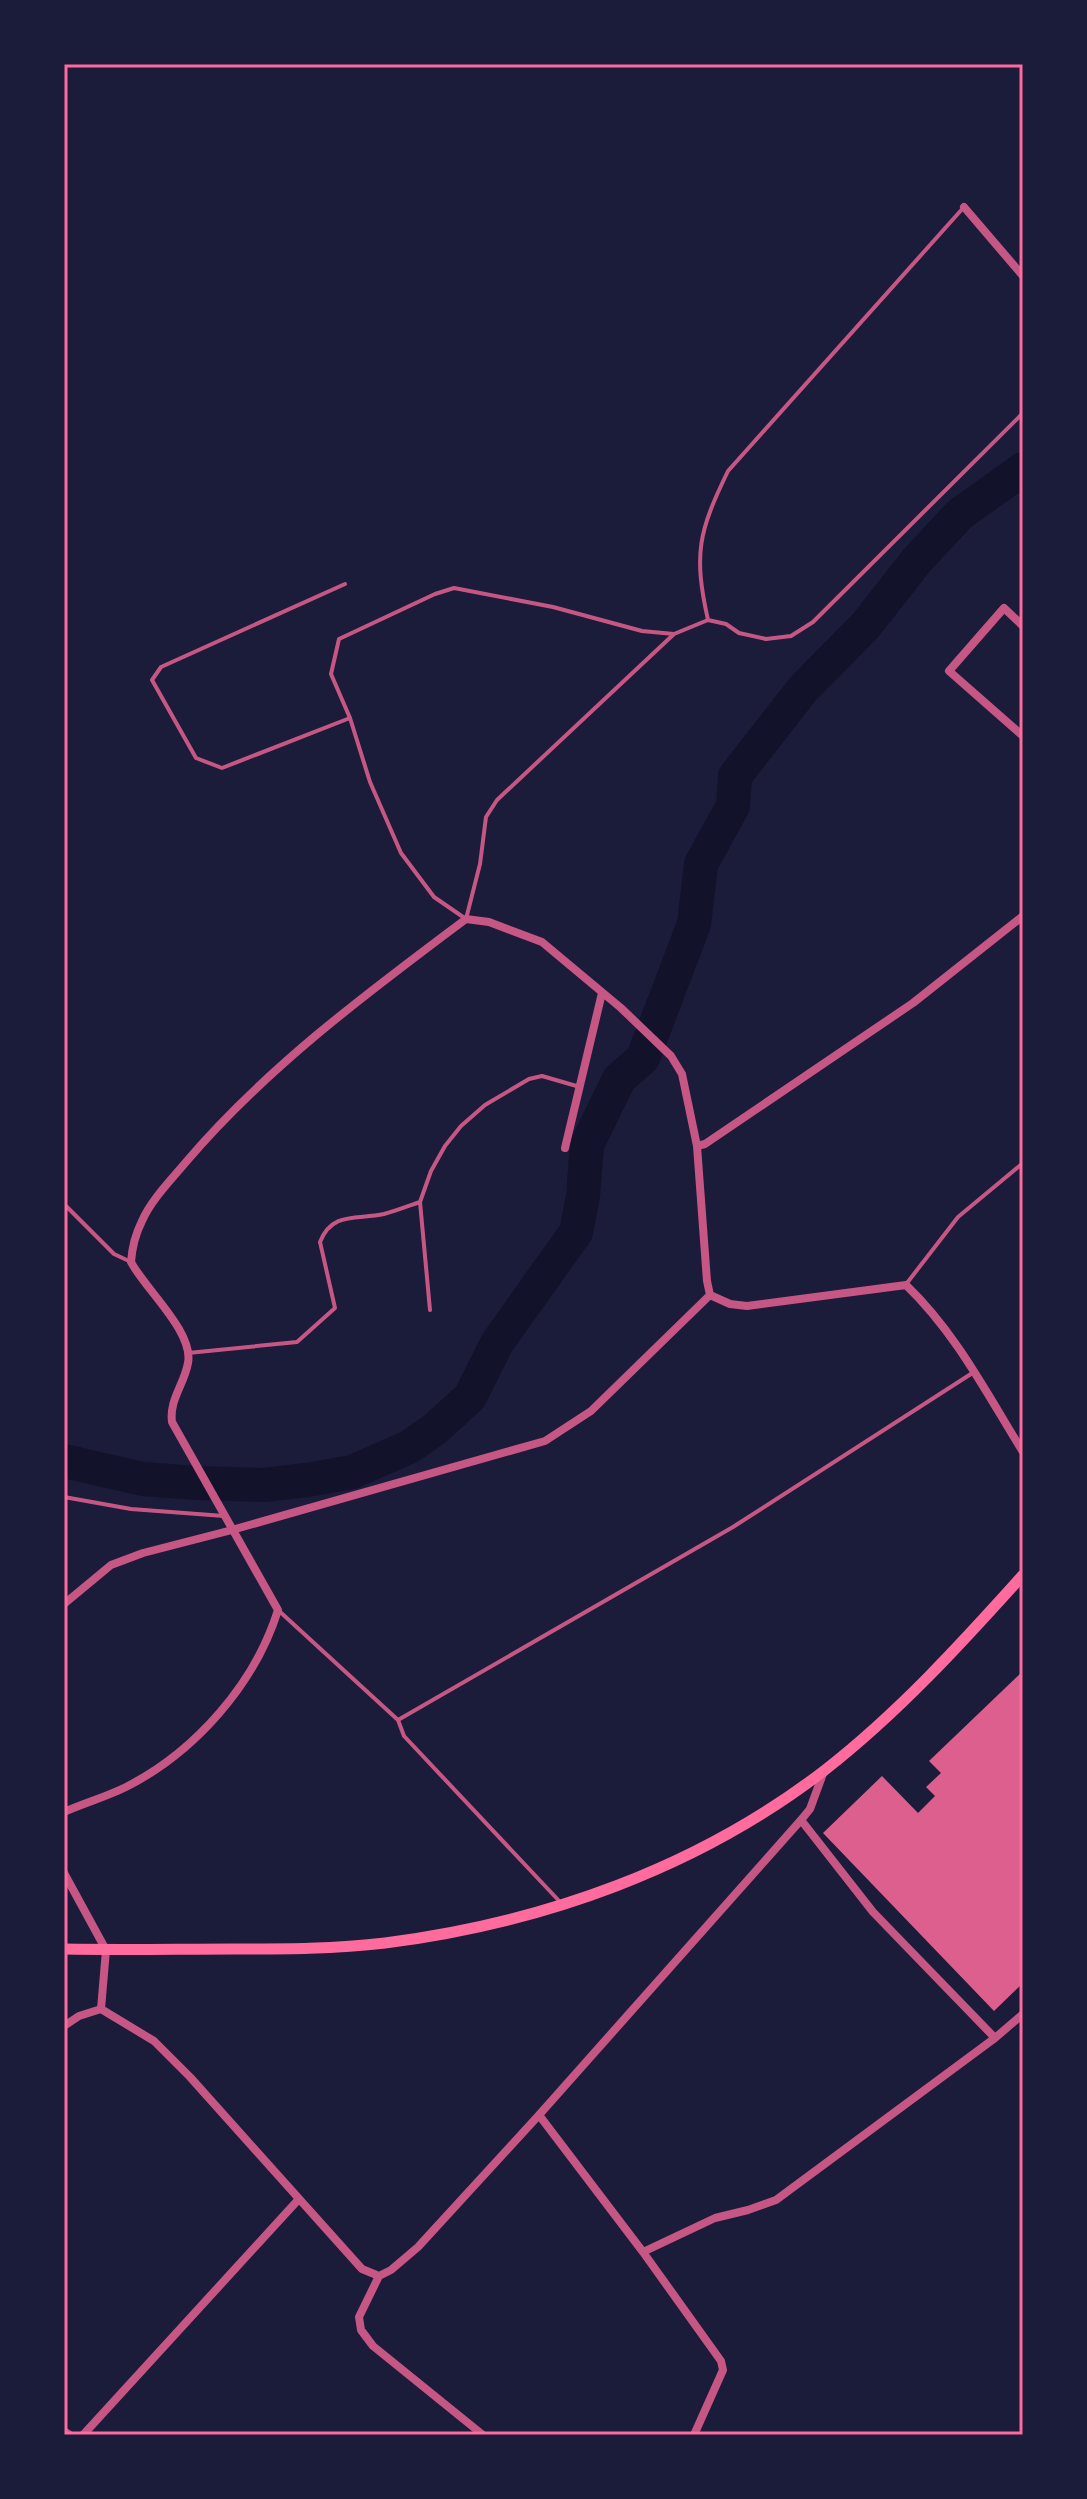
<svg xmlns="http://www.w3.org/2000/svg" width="1087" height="2499" font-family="'Playfair Display',serif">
<rect width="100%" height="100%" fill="#1b1b3a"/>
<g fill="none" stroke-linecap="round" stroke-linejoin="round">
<path stroke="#12122b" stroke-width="34" d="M64,1461L143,1479L197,1483L264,1485L307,1480L352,1472L409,1447L435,1429L470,1397L497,1343L576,1232L583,1196L587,1145L619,1079L643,1058L694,924L701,864L733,806L735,776L803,689L866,625L917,560L960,514L1023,469"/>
</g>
<path fill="#dd5f8e" d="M1023,1671V1983L994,2011L823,1833L882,1776L918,1813L935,1796L926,1787L941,1773L929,1761Z"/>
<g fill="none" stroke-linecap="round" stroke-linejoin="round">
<path stroke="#c65784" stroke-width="4" d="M345,584L161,667L152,680L196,758L222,768L350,718
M708,620C693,553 699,531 728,471L964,207
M674,634L642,631L553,607L454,588L435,594L339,639L331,674L350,718L370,782L401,853L434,897L466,919L480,864L486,817L497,800L674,634L708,620L726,624L739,633L766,639L791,636L813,622L1023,413
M64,1204L114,1254L131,1262
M907,1283L958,1217L1023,1163
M430,1310L420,1202L431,1171L445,1146L461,1126L485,1105L529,1079L542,1076L580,1087
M188,1353L297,1342L335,1308L320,1242C332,1211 357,1220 384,1214C396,1211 408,1206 420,1202
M64,1497L131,1509L224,1516
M278,1610L398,1720L404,1736L562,1904
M398,1720L733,1527L974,1372"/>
<path stroke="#c65784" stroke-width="8" d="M964,207L1023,276
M1023,626L1004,608L949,671L1023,736
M697,1146L705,1144L913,1003L1023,916
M565,1148L602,993
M64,1604L111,1565L143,1553L232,1530L545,1441L591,1411L710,1295
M64,1812C84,1803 106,1797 126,1787C195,1752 255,1684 278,1610L172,1422C169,1400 184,1385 188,1363C194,1332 145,1289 131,1262C132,1248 136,1233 142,1221C151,1200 171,1180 186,1162C266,1068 367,993 466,919L489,922L542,942L621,1008L671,1056L682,1074L697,1146L707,1281L710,1295L730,1304L747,1306L906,1285C956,1333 987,1394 1023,1452
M801,1820L873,1912L995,2038
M64,1873L106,1950L101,2009
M64,2026L79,2016L101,2009L154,2041L190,2077L362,2269L379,2276L391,2270L418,2247L539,2115L801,1820L810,1809L824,1771
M539,2115L643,2252L721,2361L723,2370L694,2435
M643,2252L715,2218L748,2210L776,2200L995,2038L1023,2014
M379,2276L359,2317L361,2330L373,2346L483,2435
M64,2431L70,2435
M83,2435L298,2200"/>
<path stroke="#ff6b9d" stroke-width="11" d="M64,1949C121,1950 177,1949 234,1949C284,1949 335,1949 385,1943C543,1923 698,1868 825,1770C898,1713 961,1644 1023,1575"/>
</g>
<rect width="1087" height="2499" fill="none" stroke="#1b1b3a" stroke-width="132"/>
<rect x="66" y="66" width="955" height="2367" fill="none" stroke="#ff6b9d" stroke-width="3"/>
</svg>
